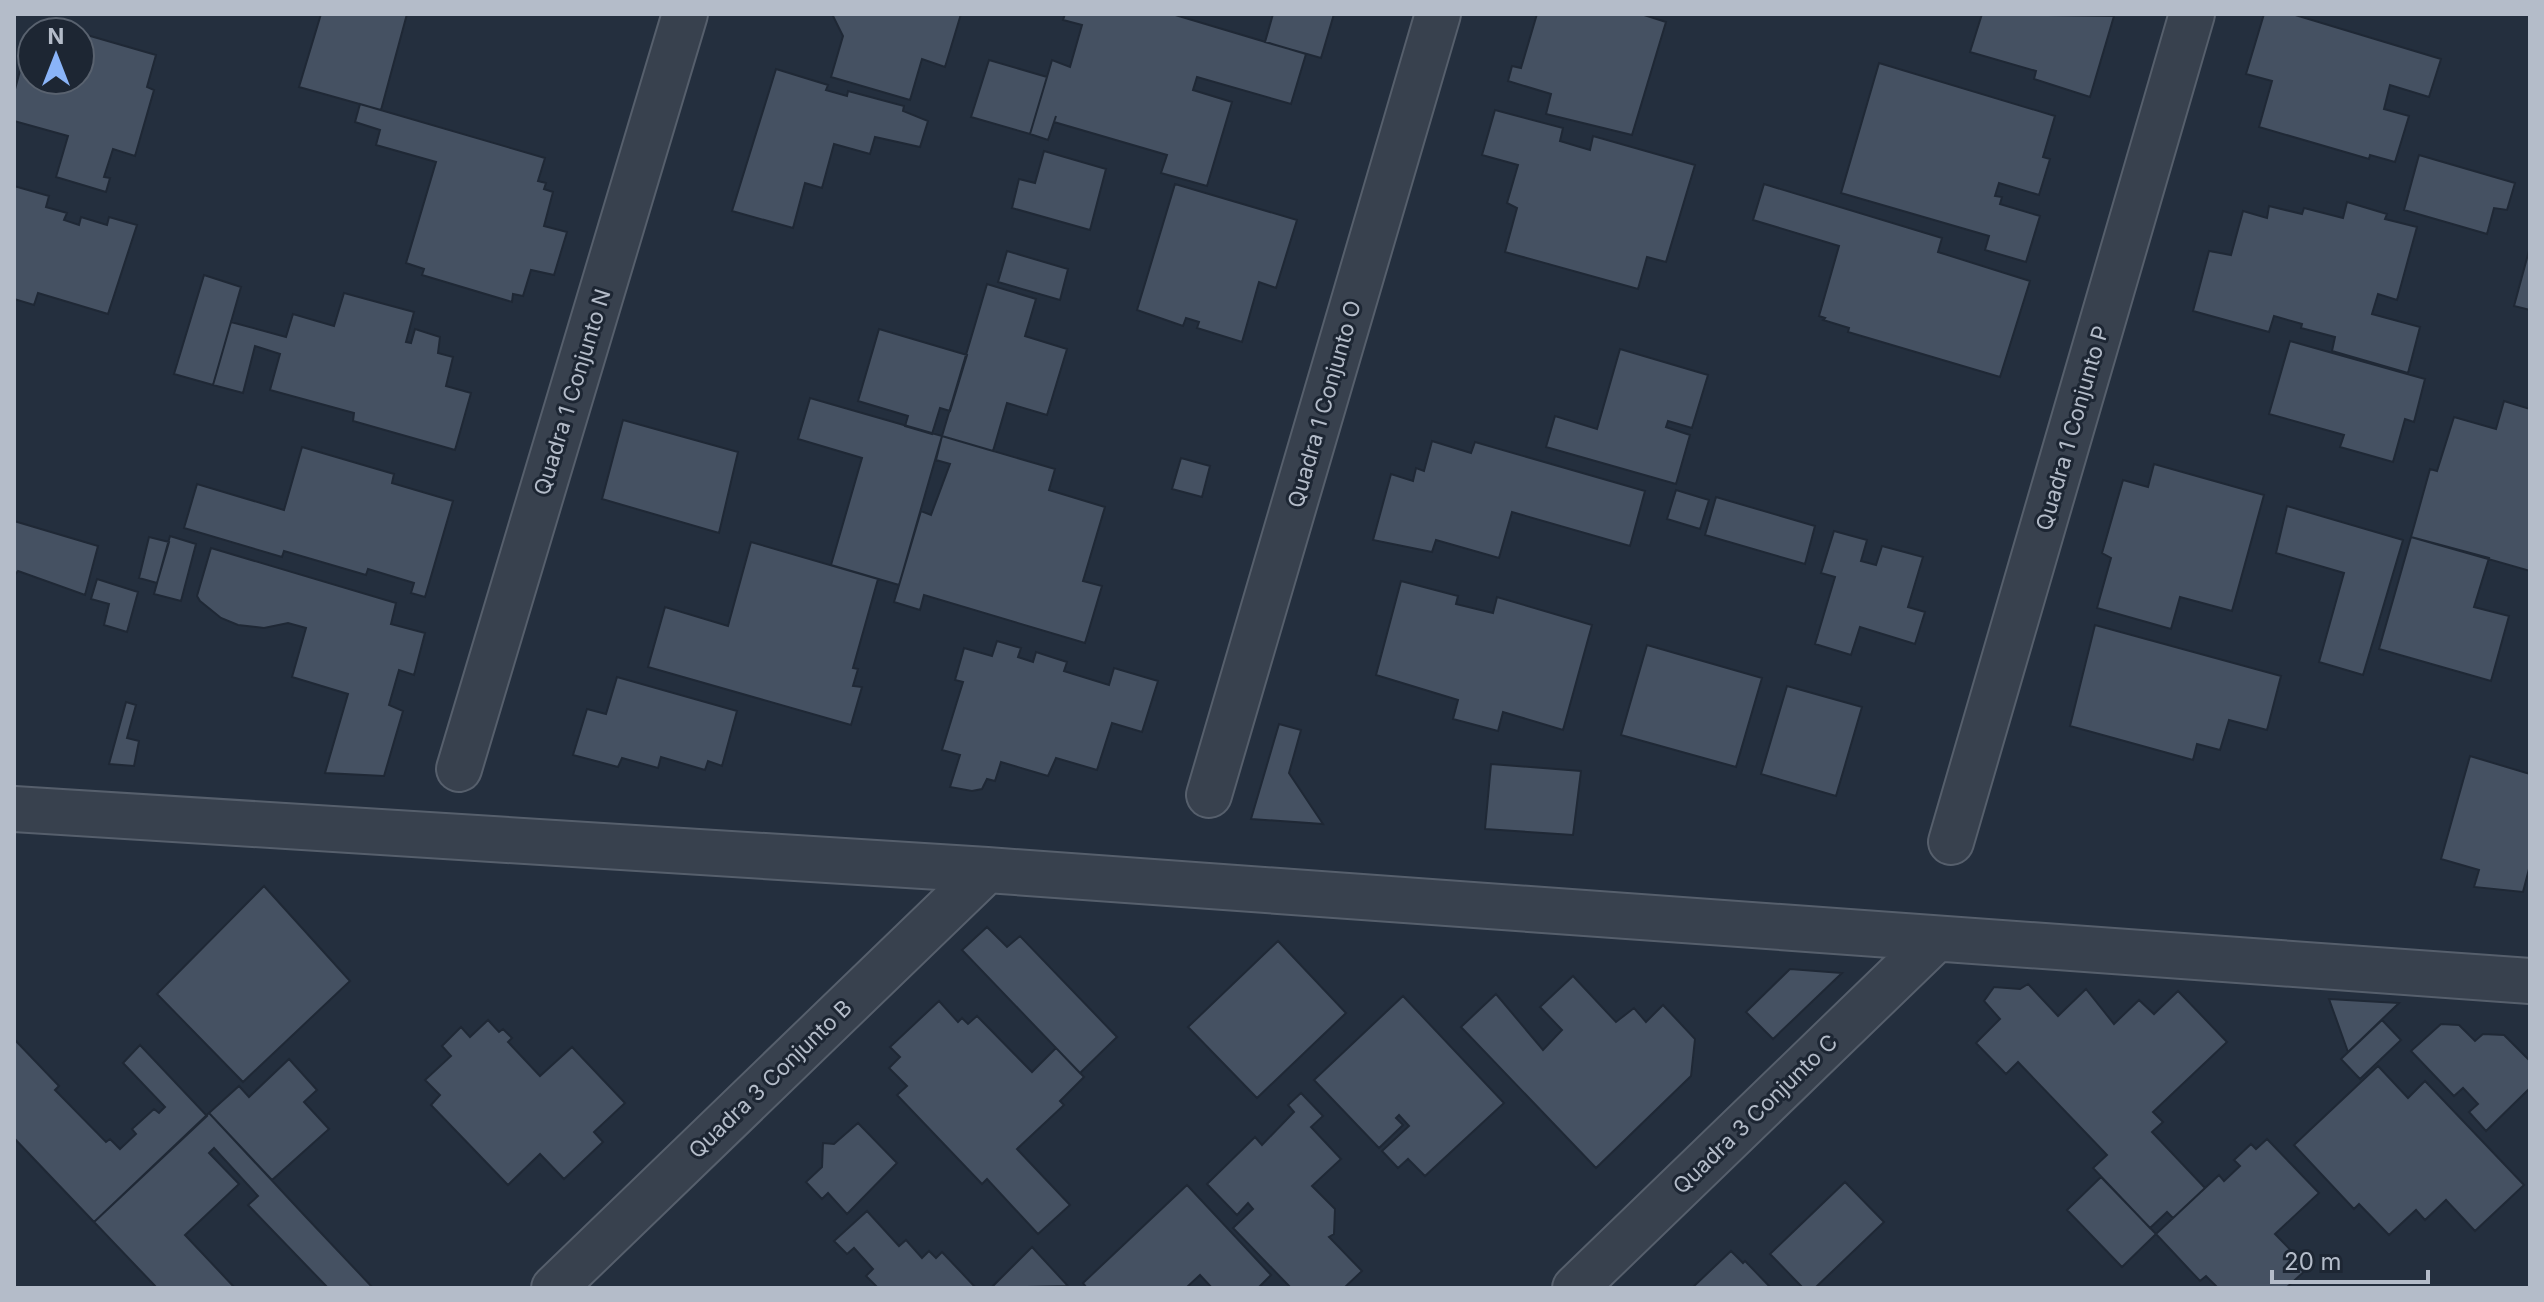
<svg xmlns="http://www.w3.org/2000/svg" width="2544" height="1302" font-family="Inter,sans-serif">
<rect width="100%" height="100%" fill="#242f3e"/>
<path fill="#455162" stroke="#1f2835" stroke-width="2" d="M321,14H407L381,110L299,87Z
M832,14H961L945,67L922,59L910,100L831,77L843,36Z
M1065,14H1172L1306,54L1291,104L1197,77L1193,90L1232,102L1207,186L1161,173L1167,155L1054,122L1056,116L1048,140L1030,134L1052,60L1070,67L1082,25L1063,20Z
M1273,14H1334L1321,58L1265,42Z
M1537,14H1641L1666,22L1632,135L1546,114L1551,94L1508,81L1512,66L1521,68Z
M1982,14L2114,16L2090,97L2034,79L2036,71L1970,52Z
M2264,14H2292L2441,59L2429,97L2390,85L2384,109L2409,116L2395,162L2370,155L2369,159L2259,127L2272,81L2246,74Z
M80,33L156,55L147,87L154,90L135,156L113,149L104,177L110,178L106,192L56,177L68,136L14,121V93L21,67L32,71V80H80Z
M989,60L1047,77L1030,134L971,117Z
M1879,63L2055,116L2043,157L2050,159L2039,195L1999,183L1995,196L2002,197L2000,204L2040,216L2026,262L1985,250L1989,236L1841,193Z
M776,69L828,85L826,90L847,96L848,91L904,106L903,111L928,121L920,147L875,137L870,154L834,144L822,188L805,183L793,228L732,211Z
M360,104L545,158L538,181L546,183L544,189L553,192L544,226L567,232L554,275L531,270L523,296L513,294L512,302L422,275L424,269L406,263L436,162L376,145L380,130L355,122Z
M1495,110L1563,128L1560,141L1590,150L1593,136L1695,165L1666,262L1647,257L1638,289L1505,252L1517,208L1507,203L1518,165L1482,155Z
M1044,151L1106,169L1090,230L1012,208L1019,179L1035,183Z
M2419,155L2515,183L2507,210L2494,208L2487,234L2404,210Z
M1175,184L1297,220L1276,288L1259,282L1242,342L1197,328L1199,322L1186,318L1183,326L1137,310Z
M1764,184L1942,238L1938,252L2030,281L2000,377L1848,332L1849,328L1823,320L1825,318L1819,316L1839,246L1753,220Z
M14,186L49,196L46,207L67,213L64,220L79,225L81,217L107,225L109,217L137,225L108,314L38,293L34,305L14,299Z
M2347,202L2387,214L2385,219L2417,227L2397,300L2378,294L2372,314L2420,327L2408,373L2332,351L2335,337L2301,328L2302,324L2274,316L2269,332L2193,311L2209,251L2231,255L2243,211L2267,218L2269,206L2302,214L2304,208L2343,218Z
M2530,247V310L2514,306Z
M1007,251L1068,269L1060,300L998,282Z
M204,275L241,287L213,385L174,374Z
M987,284L1036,299L1025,336L1067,349L1047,415L1007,403L993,451L942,436Z
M344,293L414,312L406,342L411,343L415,329L440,337L438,353L453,357L446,386L471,393L455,450L353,421L354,413L270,390L280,354L255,346L243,393L213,385L231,322L286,337L293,314L334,326Z
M879,329L967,355L950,411L940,408L932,434L905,426L908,416L858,401Z
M2290,341L2425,379L2414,422L2405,419L2393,462L2340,447L2344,435L2269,414Z
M1620,349L1708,375L1692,428L1668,421L1666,427L1690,435L1676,484L1546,447L1555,416L1597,429Z
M810,398L942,436L899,585L831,565L862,458L798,439Z
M2504,401L2530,409V571L2411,537L2430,469L2437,471L2454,417L2496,429Z
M623,420L738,452L719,533L602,499Z
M942,436L1055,469L1049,490L1105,507L1083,581L1102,586L1085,643L924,595L920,610L894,602L921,511L931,515L950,464L936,460Z
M1432,441L1471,453L1475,442L1645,491L1630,546L1512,512L1499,558L1436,540L1432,552L1373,540L1391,474L1413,481L1416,468L1424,471Z
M302,447L394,474L392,483L453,501L425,597L411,593L414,583L368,569L366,575L284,551L282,557L184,528L197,484L284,510Z
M1181,458L1210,466L1202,497L1172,489Z
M2154,464L2264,495L2232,611L2180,597L2171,629L2097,608L2111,558L2102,553L2123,480L2148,487Z
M1676,490L1709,500L1700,529L1667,519Z
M1716,497L1815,526L1805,564L1705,535Z
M2287,506L2403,540L2363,675L2319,662L2344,573L2276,553Z
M14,521L98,546L85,595L18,571L14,576Z
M1834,531L1867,540L1861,561L1876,565L1882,546L1923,557L1908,607L1925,612L1915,644L1860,627L1851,655L1815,644L1835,577L1821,573Z
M170,536L196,544L181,601L154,594Z
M149,537L169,542L157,583L139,578Z
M2411,537L2489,558L2474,607L2509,616L2491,681L2379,649Z
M751,542L878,579L853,668L858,669L853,686L862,687L851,725L648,667L665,607L728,626Z
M211,548L396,603L391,624L425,633L414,675L399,670L389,705L403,711L384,776L325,773L348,694L292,677L306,628L288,623L264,628L238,625L221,618L200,601L197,596Z
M97,579L138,592L127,632L104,625L109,604L91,599Z
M1401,581L1458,596L1456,604L1493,613L1497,597L1592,625L1563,730L1503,712L1498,731L1453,719L1458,700L1376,675Z
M2095,625L2281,676L2267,730L2229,720L2220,750L2197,744L2193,760L2070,726Z
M997,641L1021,648L1018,657L1033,662L1036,652L1067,662L1064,671L1109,685L1114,668L1158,681L1142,732L1112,723L1097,770L1056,758L1048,776L1001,762L995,781L987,779L982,789L972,791L950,787L960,755L942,750L963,682L955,680L964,648L992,656Z
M1647,645L1762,678L1736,767L1621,735Z
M617,677L737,711L722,766L708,761L705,770L661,757L658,768L622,758L618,767L573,755L587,709L606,714Z
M1787,686L1862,707L1836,796L1761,774Z
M126,702L136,705L127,738L139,741L134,766L109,764Z
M1279,724L1301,730L1289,773L1323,824L1251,819Z
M2470,756L2530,774V865L2523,892L2474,887L2479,870L2441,859Z
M1491,764L1581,771L1573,835L1485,829Z
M264,886L350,981L243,1082L157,994Z
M987,927L1007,947L1020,936L1117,1037L1080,1073L962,950Z
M1278,941L1346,1013L1257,1098L1188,1027Z
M1790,969L1842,973L1773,1039L1746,1012Z
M1573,976L1616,1022L1634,1008L1646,1022L1663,1005L1695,1039L1691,1076L1596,1168L1461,1027L1496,994L1543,1050L1562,1030L1540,1007Z
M2028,984L2058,1016L2086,989L2114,1024L2139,1000L2154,1014L2178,991L2227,1042L2153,1112L2163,1122L2152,1132L2205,1188L2173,1218L2167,1212L2150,1228L2093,1168L2107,1155L2018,1062L2006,1074L1976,1043L2000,1019L1984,1001L1994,987L2020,989Z
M1403,996L1504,1103L1425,1176L1408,1159L1398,1168L1382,1151L1409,1126L1399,1115L1396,1118L1403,1125L1379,1148L1314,1080Z
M2329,999L2399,1003L2348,1052Z
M939,1001L958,1022L962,1018L968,1024L977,1016L1032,1072L1056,1048L1084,1077L1060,1101L1064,1105L1017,1149L1070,1205L1038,1234L987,1179L982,1184L897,1095L907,1086L889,1068L900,1057L890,1047Z
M488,1020L499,1032L503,1029L512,1038L508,1042L540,1076L572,1047L625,1103L594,1132L603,1142L564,1179L540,1154L508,1185L431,1105L440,1095L425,1080L451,1056L442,1046L461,1027L470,1037Z
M2382,1020L2401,1040L2360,1079L2341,1059Z
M2441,1024L2459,1025L2475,1041L2483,1034L2504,1035L2530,1061V1088L2486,1131L2469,1112L2478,1104L2463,1088L2454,1096L2411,1051Z
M14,1039L59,1086L55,1090L106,1142L110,1139L120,1149L136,1134L132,1129L154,1109L159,1113L165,1107L123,1063L140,1045L207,1116L94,1222L14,1138Z
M289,1059L317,1090L304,1102L329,1129L272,1180L209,1113L239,1086L249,1097Z
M2378,1066L2408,1098L2425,1081L2524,1185L2475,1231L2446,1200L2425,1220L2416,1210L2389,1235L2359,1204L2354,1209L2294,1145Z
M1301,1093L1323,1116L1311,1127L1341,1159L1312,1186L1335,1209L1334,1234L1329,1237L1362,1271L1344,1288H1291L1233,1228L1253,1209L1248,1203L1237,1215L1207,1184L1255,1137L1262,1145L1294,1112L1288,1105Z
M209,1113L305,1216L373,1288H328L248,1205L258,1196L214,1148L209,1153L239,1184L185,1235L235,1288H157L94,1222Z
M858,1123L897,1163L847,1214L828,1193L822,1199L806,1182L822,1167L823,1143L834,1144Z
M2267,1139L2319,1193L2275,1234L2308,1268L2286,1288H2214L2216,1286L2206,1276L2200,1281L2156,1234L2219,1175L2224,1181L2240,1166L2234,1160L2251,1144L2256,1149Z
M2101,1177L2156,1234L2122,1267L2067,1210Z
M1845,1182L1884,1222L1815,1288H1803L1770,1254Z
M1187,1185L1271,1275L1258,1288H1212L1200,1275L1186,1288H1087L1083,1283Z
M867,1211L899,1246L906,1240L922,1258L929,1251L936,1258L942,1252L976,1288H878L866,1276L873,1269L854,1248L847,1254L834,1241Z
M1032,1247L1068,1286L991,1288Z
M1731,1251L1743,1263L1745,1261L1771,1288H1692Z"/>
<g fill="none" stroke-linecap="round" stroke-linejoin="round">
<defs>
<path id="street" d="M459,769L685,14
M1209,795L1438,14
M14,809L987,870L2530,981
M1951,842L2192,14
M554,1288L987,870
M1575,1288L1935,940"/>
</defs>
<use href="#street" stroke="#565f6c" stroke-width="48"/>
<use href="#street" stroke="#38414e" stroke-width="44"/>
</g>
<g text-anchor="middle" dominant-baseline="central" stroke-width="6" stroke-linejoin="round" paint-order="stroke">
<g font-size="22" fill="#b4bcc9" stroke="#1d2633">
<text transform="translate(572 392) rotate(-73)">Quadra 1 Conjunto N</text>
<text transform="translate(1324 404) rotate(-74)">Quadra 1 Conjunto O</text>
<text transform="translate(2072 428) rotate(-74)">Quadra 1 Conjunto P</text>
<text transform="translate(770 1079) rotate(-44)">Quadra 3 Conjunto B</text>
<text transform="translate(1755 1114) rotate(-44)">Quadra 3 Conjunto C</text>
</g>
</g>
<rect width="2544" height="1302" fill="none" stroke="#b4bcc9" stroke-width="32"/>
<g transform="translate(56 56)"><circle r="38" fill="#1d2633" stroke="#59626f" stroke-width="2"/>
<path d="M0-6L14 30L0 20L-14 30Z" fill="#8ab4f8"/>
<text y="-12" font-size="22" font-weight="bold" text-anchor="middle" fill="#b4bcc9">N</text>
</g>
<path d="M2272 1270v12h156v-12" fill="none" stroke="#b4bcc9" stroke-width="4"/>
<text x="2284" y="1270" font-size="24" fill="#b4bcc9" stroke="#1d2633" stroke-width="6" paint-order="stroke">20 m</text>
</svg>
